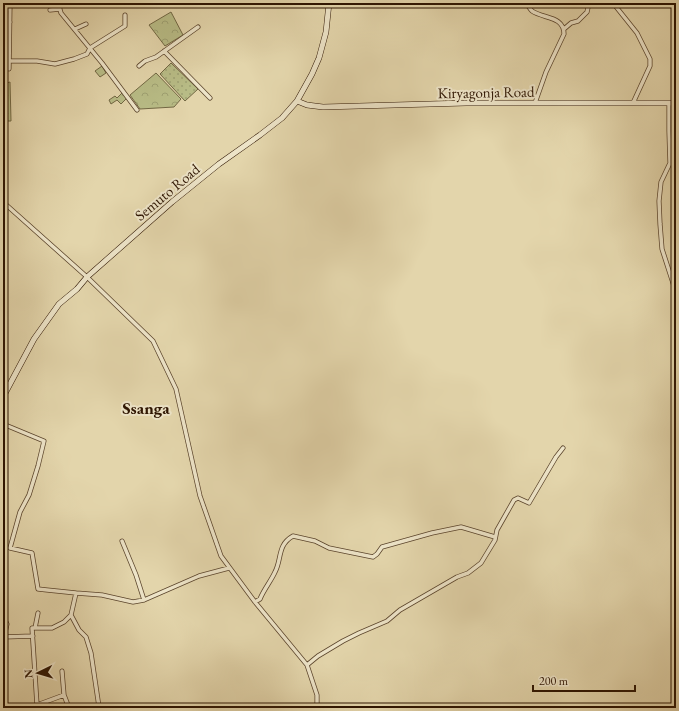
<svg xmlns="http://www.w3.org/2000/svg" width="679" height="711" font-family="'EB Garamond',serif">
<defs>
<pattern id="grass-dots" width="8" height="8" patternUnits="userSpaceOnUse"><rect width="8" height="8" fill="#b8bc86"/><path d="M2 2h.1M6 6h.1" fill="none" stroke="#9ea172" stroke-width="1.8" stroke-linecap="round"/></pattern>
<pattern id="forest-crowns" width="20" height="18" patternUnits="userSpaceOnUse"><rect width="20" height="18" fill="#b8bc86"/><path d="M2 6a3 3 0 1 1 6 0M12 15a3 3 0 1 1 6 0" fill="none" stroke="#9ea172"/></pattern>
</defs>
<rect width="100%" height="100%" fill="#e3d5ab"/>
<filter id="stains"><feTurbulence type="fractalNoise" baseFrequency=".005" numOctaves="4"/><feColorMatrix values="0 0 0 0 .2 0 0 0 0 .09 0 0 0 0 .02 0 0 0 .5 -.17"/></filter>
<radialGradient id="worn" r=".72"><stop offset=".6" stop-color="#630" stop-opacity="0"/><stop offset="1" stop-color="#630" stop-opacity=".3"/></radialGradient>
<path fill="url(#grass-dots)" stroke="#726844" d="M171,63L198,89L185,101L160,74Z"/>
<path fill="url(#forest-crowns)" stroke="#726844" d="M171,12L183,35L165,46L149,25Z
M102,66L106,73L100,77L95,71Z
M156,73L181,99L174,107L140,109L130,95Z
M10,82L11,121H3V84Z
M122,93L127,98L121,104L117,100L111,104L109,100L115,96L117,98Z"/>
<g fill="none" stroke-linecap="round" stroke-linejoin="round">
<defs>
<path id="street" d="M58,3L61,13L102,63L137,110
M526,3C528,5 530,9 532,11C544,19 564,16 564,34L546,72L535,103
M613,3L637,33L650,59V66L633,103
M3,9H10
M50,10L60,9
M3,23L10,22
M75,29L86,24
M564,29L571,23L578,21L587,12L589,3
M3,45H9
M164,51L210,98
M9,61H37L55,64L74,59L87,54L90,48L125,26V15
M139,66L145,61L156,57L198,27
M9,69L10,3
M669,103V131L670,163L661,182L659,201L660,224L662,249L673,283L676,291
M3,202L87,277L153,341L176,389L200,496L221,556L255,602L307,665L317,695V708
M3,424L44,441L38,466L29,495L20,512L10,548L32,553L38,589L47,590L76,593
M122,541L136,575L144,600
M255,602L260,599C264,589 271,581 275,572C282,559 277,545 293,536L315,541L329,548L373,557L377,554L382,547L432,533L461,527L495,537
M4,618L7,624L4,637
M35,628L38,613
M3,637L33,636
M307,665L318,656L343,641L359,633L387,621L400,610L457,577L468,573L481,563L495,540L497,530L514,500L518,498L529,503L556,457L563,448
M62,671L64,695
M99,707L91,653L86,637L79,630L71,615L76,593L102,595L133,602L144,600L199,576L229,568
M69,708L64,695L37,705L32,628H52L64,622L71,615"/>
<path id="secondary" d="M297,101L307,105L323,107L466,103H676
M3,397L34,339L59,304L77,289L87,277L172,202L219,164L260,135L282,118L297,101L312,74L319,58L326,32L329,3"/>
</defs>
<use href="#street" stroke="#5a442c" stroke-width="5"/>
<use href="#secondary" stroke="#2d1401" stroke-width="6"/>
<use href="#street" stroke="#ede4c8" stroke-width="3.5"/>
<use href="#secondary" stroke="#ede4c8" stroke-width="5"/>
</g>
<g text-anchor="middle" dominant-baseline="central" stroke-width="4" stroke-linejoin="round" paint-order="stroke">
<g font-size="15" fill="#2d1401" stroke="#ede4c8">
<text transform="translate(486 92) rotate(-1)">Kiryagonja Road</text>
<text transform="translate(167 192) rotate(-40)">Semuto Road</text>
</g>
<g font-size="17" font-weight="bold" fill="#2d1401" stroke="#ede4c8">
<text x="146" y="408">Ssanga</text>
</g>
</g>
<rect width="679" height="711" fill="none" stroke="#e3d5ab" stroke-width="16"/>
<rect x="4" y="4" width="671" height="703" fill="none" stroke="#2d1401" stroke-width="2"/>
<rect x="8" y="8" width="663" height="695" fill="none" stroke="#2d1401"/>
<g transform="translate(38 673) rotate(265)" stroke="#ede4c8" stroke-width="3" paint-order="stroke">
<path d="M0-3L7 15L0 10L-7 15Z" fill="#2d1401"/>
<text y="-6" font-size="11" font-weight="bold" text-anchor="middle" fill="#2d1401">N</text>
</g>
<path d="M533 685v6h102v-6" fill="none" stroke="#2d1401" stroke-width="2"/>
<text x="539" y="685" font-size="12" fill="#2d1401" stroke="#ede4c8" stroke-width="3" paint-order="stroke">200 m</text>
<rect width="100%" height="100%" filter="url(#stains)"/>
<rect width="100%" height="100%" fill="url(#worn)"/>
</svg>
